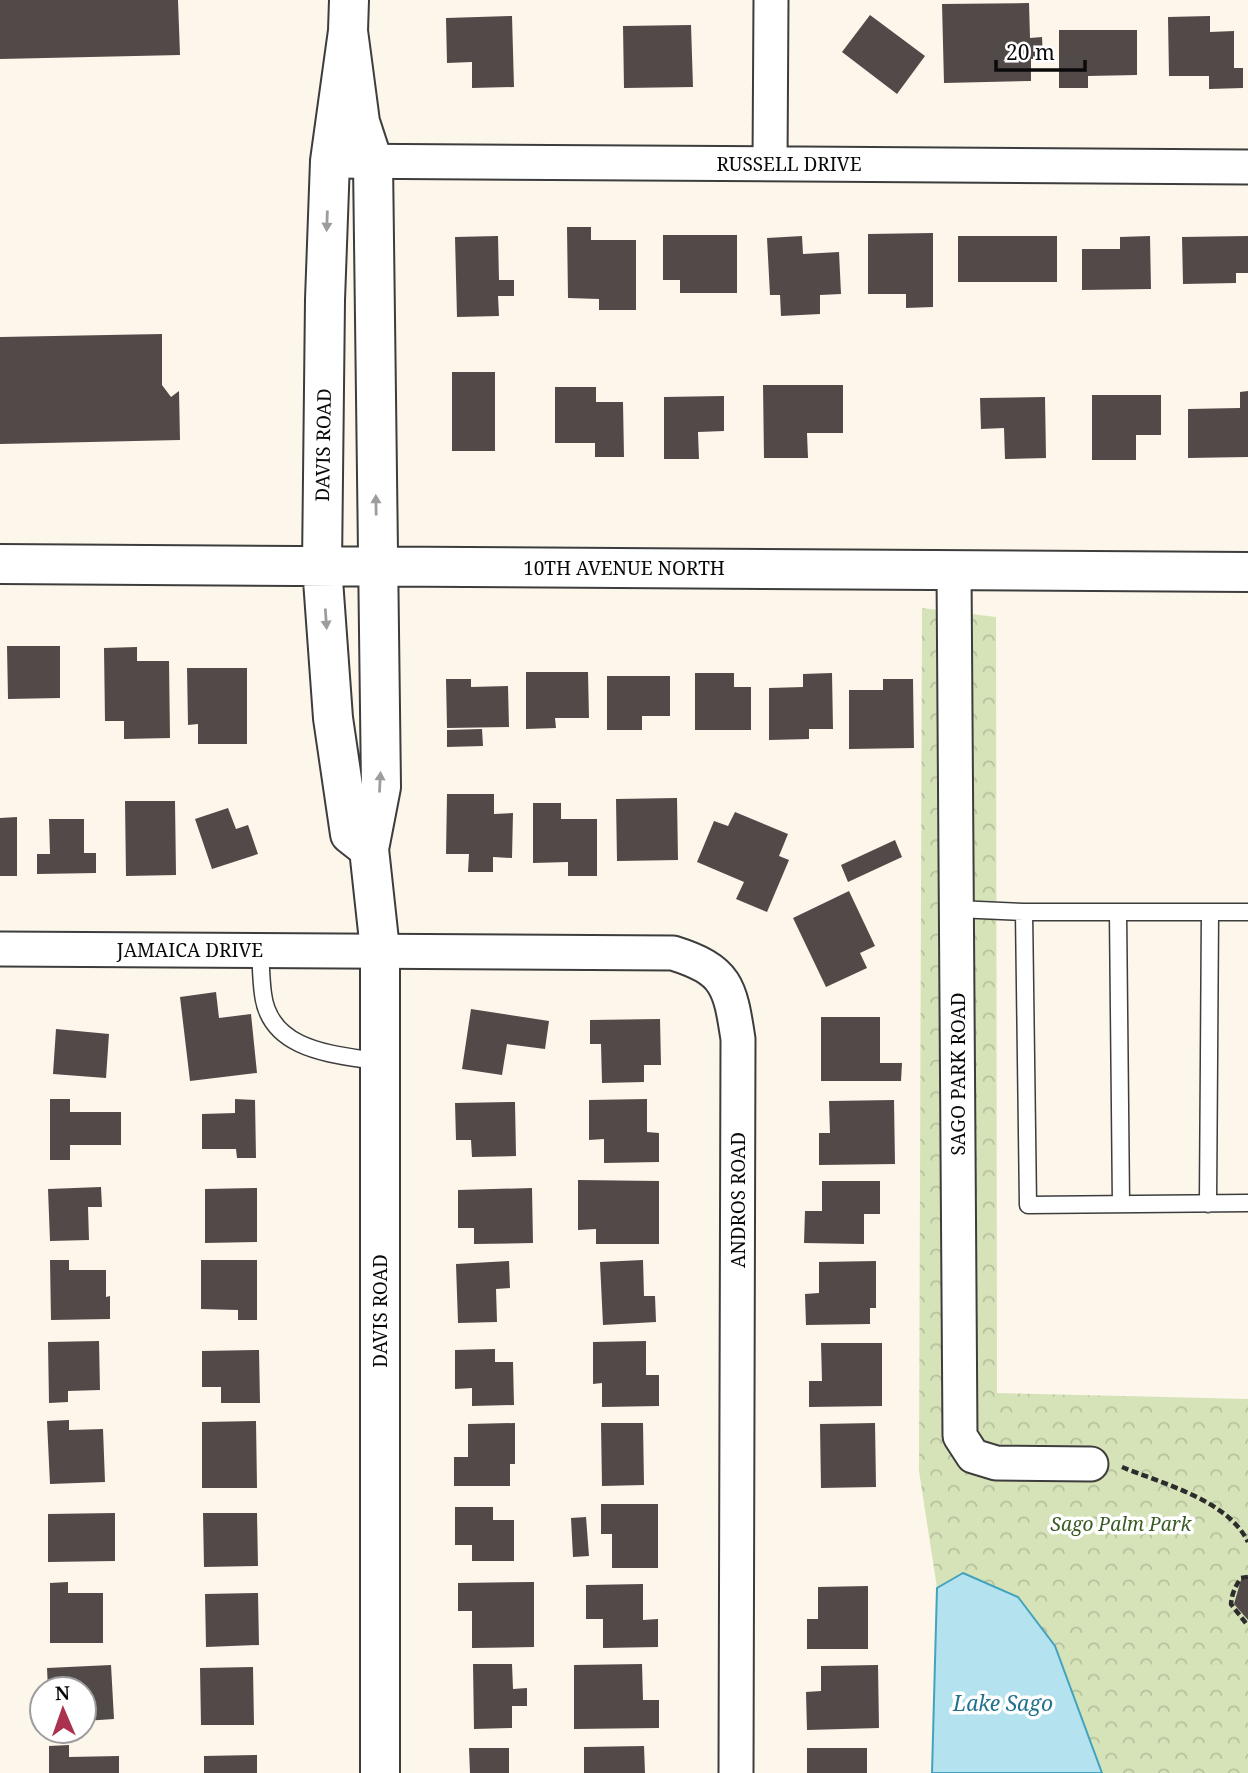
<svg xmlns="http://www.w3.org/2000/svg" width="1248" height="1773" font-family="'Noto Serif',serif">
<defs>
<pattern id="park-crowns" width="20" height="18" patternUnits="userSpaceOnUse" patternTransform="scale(1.75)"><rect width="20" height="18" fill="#d6e3b8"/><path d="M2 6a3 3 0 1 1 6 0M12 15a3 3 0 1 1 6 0" fill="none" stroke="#b6c19d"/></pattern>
</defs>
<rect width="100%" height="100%" fill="#fdf6ea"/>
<path fill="url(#park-crowns)" d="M922,608L996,617L997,1393L1248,1399V1773H1102L1055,1646L963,1573L937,1588L919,1471Z"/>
<path fill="#b4e3ef" stroke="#43a3be" stroke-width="2" d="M963,1573L1018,1597L1055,1646L1102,1773H932L937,1588Z"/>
<path fill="#524a48" d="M0,0H178L180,55L0,59Z
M1029,3L1030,38L1042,37L1043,59H1031V81L944,83L942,4Z
M870,15L925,56L897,94L842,52Z
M512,16L514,87L472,88V62L447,63L446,18Z
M1210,16V32L1234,31V68H1243V88L1209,89V76H1169L1168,17Z
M691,25L693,87L624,88L623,26Z
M1059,30H1137V75L1088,76V88H1059Z
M567,227H591V240H636V310H599V299L568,298Z
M933,233V307L906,308V294H868V234Z
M663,235H737V293H680V280H663Z
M498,236L499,280H514V296H498L499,316L457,317L455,237Z
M802,236L803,254L839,252L841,294L820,295V314L781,316L780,295H770L767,238Z
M958,236H1057V282H958Z
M1150,236L1151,289L1082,290V249H1120V237Z
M1248,236V273H1236V283L1183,284L1182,237Z
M162,334V385L171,397L179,391L180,440L0,444V337Z
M452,372H495V451H452Z
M763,385H843V433H807L808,458H764Z
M555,387H596V402H623L624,457H595V443H555Z
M1248,391V457L1188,458V409L1240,408V392Z
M1092,395H1161V435H1136V460H1092Z
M724,396V431L698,432L699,459H664V397Z
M1045,397L1046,458L1005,459L1004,428L981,429L980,398Z
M7,646H60V698L8,699Z
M137,647V661H169L170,738L124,739V721H105L104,648Z
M187,668H247V744H198V724L188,725Z
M526,672H588L589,718H555L556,728L526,729Z
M695,673H734V687H751V730H695Z
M832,673L833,729H809V739L769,740V688L803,687V674Z
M607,676H670V716H642V730H607Z
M446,679H471V687L508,686L509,727L447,728Z
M883,679H913L914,748L849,749V690H883Z
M482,729L483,746L447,747V730Z
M447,794H494V814L513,813L512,858L493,857V872H468L469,854H446Z
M677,798L678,860L617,861L616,799Z
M125,801H175L176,875L126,876Z
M533,803H561V819H597V876H568V862L533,863Z
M228,808L236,829L248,825L258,854L212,869L195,819Z
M735,812L788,834L779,856L789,860L767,912L736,899L744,882L697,862L714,821L728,826Z
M17,817V876H0V818Z
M49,819H84V853H96V873L37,874V854H50Z
M895,840L902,857L848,882L841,865Z
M849,891L875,946L860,953L867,968L826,987L793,918Z
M216,992L219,1018L251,1014L257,1073L190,1081L180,997Z
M471,1009L549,1021L545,1049L507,1044L502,1075L462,1069Z
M821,1017H880V1063H902L901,1081H821Z
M660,1019L661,1065H644V1082L602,1083L601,1044H590V1020Z
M56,1029L109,1034L106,1078L53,1074Z
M50,1099H70V1112H121V1145H70V1160H50Z
M235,1099L255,1100L256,1158H237L236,1149H202V1114L235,1113Z
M647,1099V1132L659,1133V1162L604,1163V1139L589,1140V1100Z
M894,1100L895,1164L819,1165V1133H830L829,1101Z
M515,1102L516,1156L472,1157L471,1140H456L455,1103Z
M578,1180L659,1181V1244H596V1229L578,1230Z
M822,1181H880V1214H864V1244L804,1243L805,1211H822Z
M101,1187L102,1207H88L89,1240L50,1241L48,1189Z
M257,1188V1242L205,1243V1189Z
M532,1188L533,1243L474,1244V1228H458V1190Z
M50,1260H69V1270H106V1297L110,1296V1319L51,1320Z
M201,1260H257V1320H238V1310L201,1309Z
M643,1260L644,1296H655L656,1322L603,1325L600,1262Z
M509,1261L510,1288L496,1289L497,1322L458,1323L456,1264Z
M876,1261V1308H870V1324L806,1325L805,1294L819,1293V1262Z
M99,1341L100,1390L68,1391V1402L49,1403L48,1342Z
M646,1341V1375H659V1406L602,1407V1383L593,1384V1342Z
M821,1343H882V1406L809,1407V1381H822Z
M495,1349V1362H513L514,1405L472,1406V1388L455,1389V1350Z
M259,1350L260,1403H221V1387H202V1351Z
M69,1420V1430L103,1429L105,1482L50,1484L47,1421Z
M256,1421L257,1488H202V1422Z
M515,1423V1464H510V1486H454V1457H468V1424Z
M601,1423H643L644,1485L602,1486Z
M875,1423L876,1487L821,1488L820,1424Z
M601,1504H658V1568H612V1534H601Z
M455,1507H493V1520H514V1561H472V1545H455Z
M115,1513V1561L48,1562V1514Z
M203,1513H257L258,1566L204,1567Z
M586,1517L589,1556L573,1557L571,1518Z
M1248,1579V1620L1234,1604L1241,1580Z
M68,1582V1593H103V1643H50V1583Z
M534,1582V1647L472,1648V1611H458V1583Z
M643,1584V1620L658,1619V1647L603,1648V1619H586V1585Z
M868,1586V1649H807V1619H818V1587Z
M258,1593L259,1645L206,1647L205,1594Z
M473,1664H512L513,1689L527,1688V1706H512V1728L474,1729Z
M642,1664L643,1700H659V1728L574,1729V1665Z
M111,1665L114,1719L84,1721V1689H48L47,1668Z
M878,1665L879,1728L807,1730L806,1692L821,1691V1666Z
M253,1667L254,1725H201L200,1668Z
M69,1745V1757L119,1756V1773H49V1746Z
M644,1746L645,1773H584V1747Z
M469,1748H509V1773H470Z
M807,1748H867V1773H807Z
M257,1755V1773H204V1756Z"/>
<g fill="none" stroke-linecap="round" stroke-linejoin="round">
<defs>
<path id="service" d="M957,909L1024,912L1028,1205L1248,1203
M1024,912H1248
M1118,912L1121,1204
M260,950C261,965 261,980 263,994C270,1052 335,1054 380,1062
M1208,1204L1210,912"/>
<path id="minor" d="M330,161L1248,167
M770,164L771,0
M954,570L960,1436L973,1456L996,1463L1091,1464
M0,949L673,953C727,970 730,986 738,1039L736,1773"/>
<path id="tertiary" d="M349,0L348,31L330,161L325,300L322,566L333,718L350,834L369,849
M348,31L360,122L373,162L381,787L369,849L380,950V1773
M0,564L1248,572"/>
</defs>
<use href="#service" stroke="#3d3d3d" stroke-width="19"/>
<use href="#minor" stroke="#3d3d3d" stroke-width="37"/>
<use href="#tertiary" stroke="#3d3d3d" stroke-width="42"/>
<path stroke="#2c2c2c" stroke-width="4.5" stroke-dasharray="7 3.5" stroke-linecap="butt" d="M1122,1467C1163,1484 1228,1500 1248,1542
M1248,1577L1241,1578C1235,1587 1232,1593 1231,1604L1248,1626"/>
<use href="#service" stroke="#fff" stroke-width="16"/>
<use href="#minor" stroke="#fff" stroke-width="33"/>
<use href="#tertiary" stroke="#fff" stroke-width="38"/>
</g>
<defs><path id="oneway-solid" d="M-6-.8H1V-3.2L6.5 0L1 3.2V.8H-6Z" transform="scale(1.75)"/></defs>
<g fill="#9d9d9d">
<use href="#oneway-solid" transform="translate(327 221) rotate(92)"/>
<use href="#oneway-solid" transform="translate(376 505) rotate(-91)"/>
<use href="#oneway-solid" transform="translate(326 619) rotate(86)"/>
<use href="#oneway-solid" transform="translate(380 782) rotate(-87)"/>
</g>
<g text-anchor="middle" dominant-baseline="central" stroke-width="7" stroke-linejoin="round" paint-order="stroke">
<g font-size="19" fill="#0a0a0a" stroke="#fff">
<text x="789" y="164">RUSSELL DRIVE</text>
<text transform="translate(323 445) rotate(-89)">DAVIS ROAD</text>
<text x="624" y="568">10TH AVENUE NORTH</text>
<text x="190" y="950">JAMAICA DRIVE</text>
<text transform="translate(958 1074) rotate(-90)">SAGO PARK ROAD</text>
<text transform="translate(738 1200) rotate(-90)">ANDROS ROAD</text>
<text transform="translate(380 1311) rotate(-90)">DAVIS ROAD</text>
</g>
<g font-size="19" font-style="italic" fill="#385a23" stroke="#fff">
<text x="1121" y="1524">Sago Palm Park</text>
</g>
<g font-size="21" font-style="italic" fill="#22728e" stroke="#fff">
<text x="1003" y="1703">Lake Sago</text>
</g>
</g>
<g transform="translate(63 1710) rotate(358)"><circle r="33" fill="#ffffff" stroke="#9d9d9d" stroke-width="2"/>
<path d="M0-5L12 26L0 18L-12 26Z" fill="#ab324e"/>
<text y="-10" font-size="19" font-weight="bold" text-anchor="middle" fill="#0a0a0a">N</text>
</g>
<path d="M996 60v10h89v-10" fill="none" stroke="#0a0a0a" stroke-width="3.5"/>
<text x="1006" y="60" font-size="21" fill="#0a0a0a" stroke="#ffffff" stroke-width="5" paint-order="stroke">20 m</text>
</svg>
